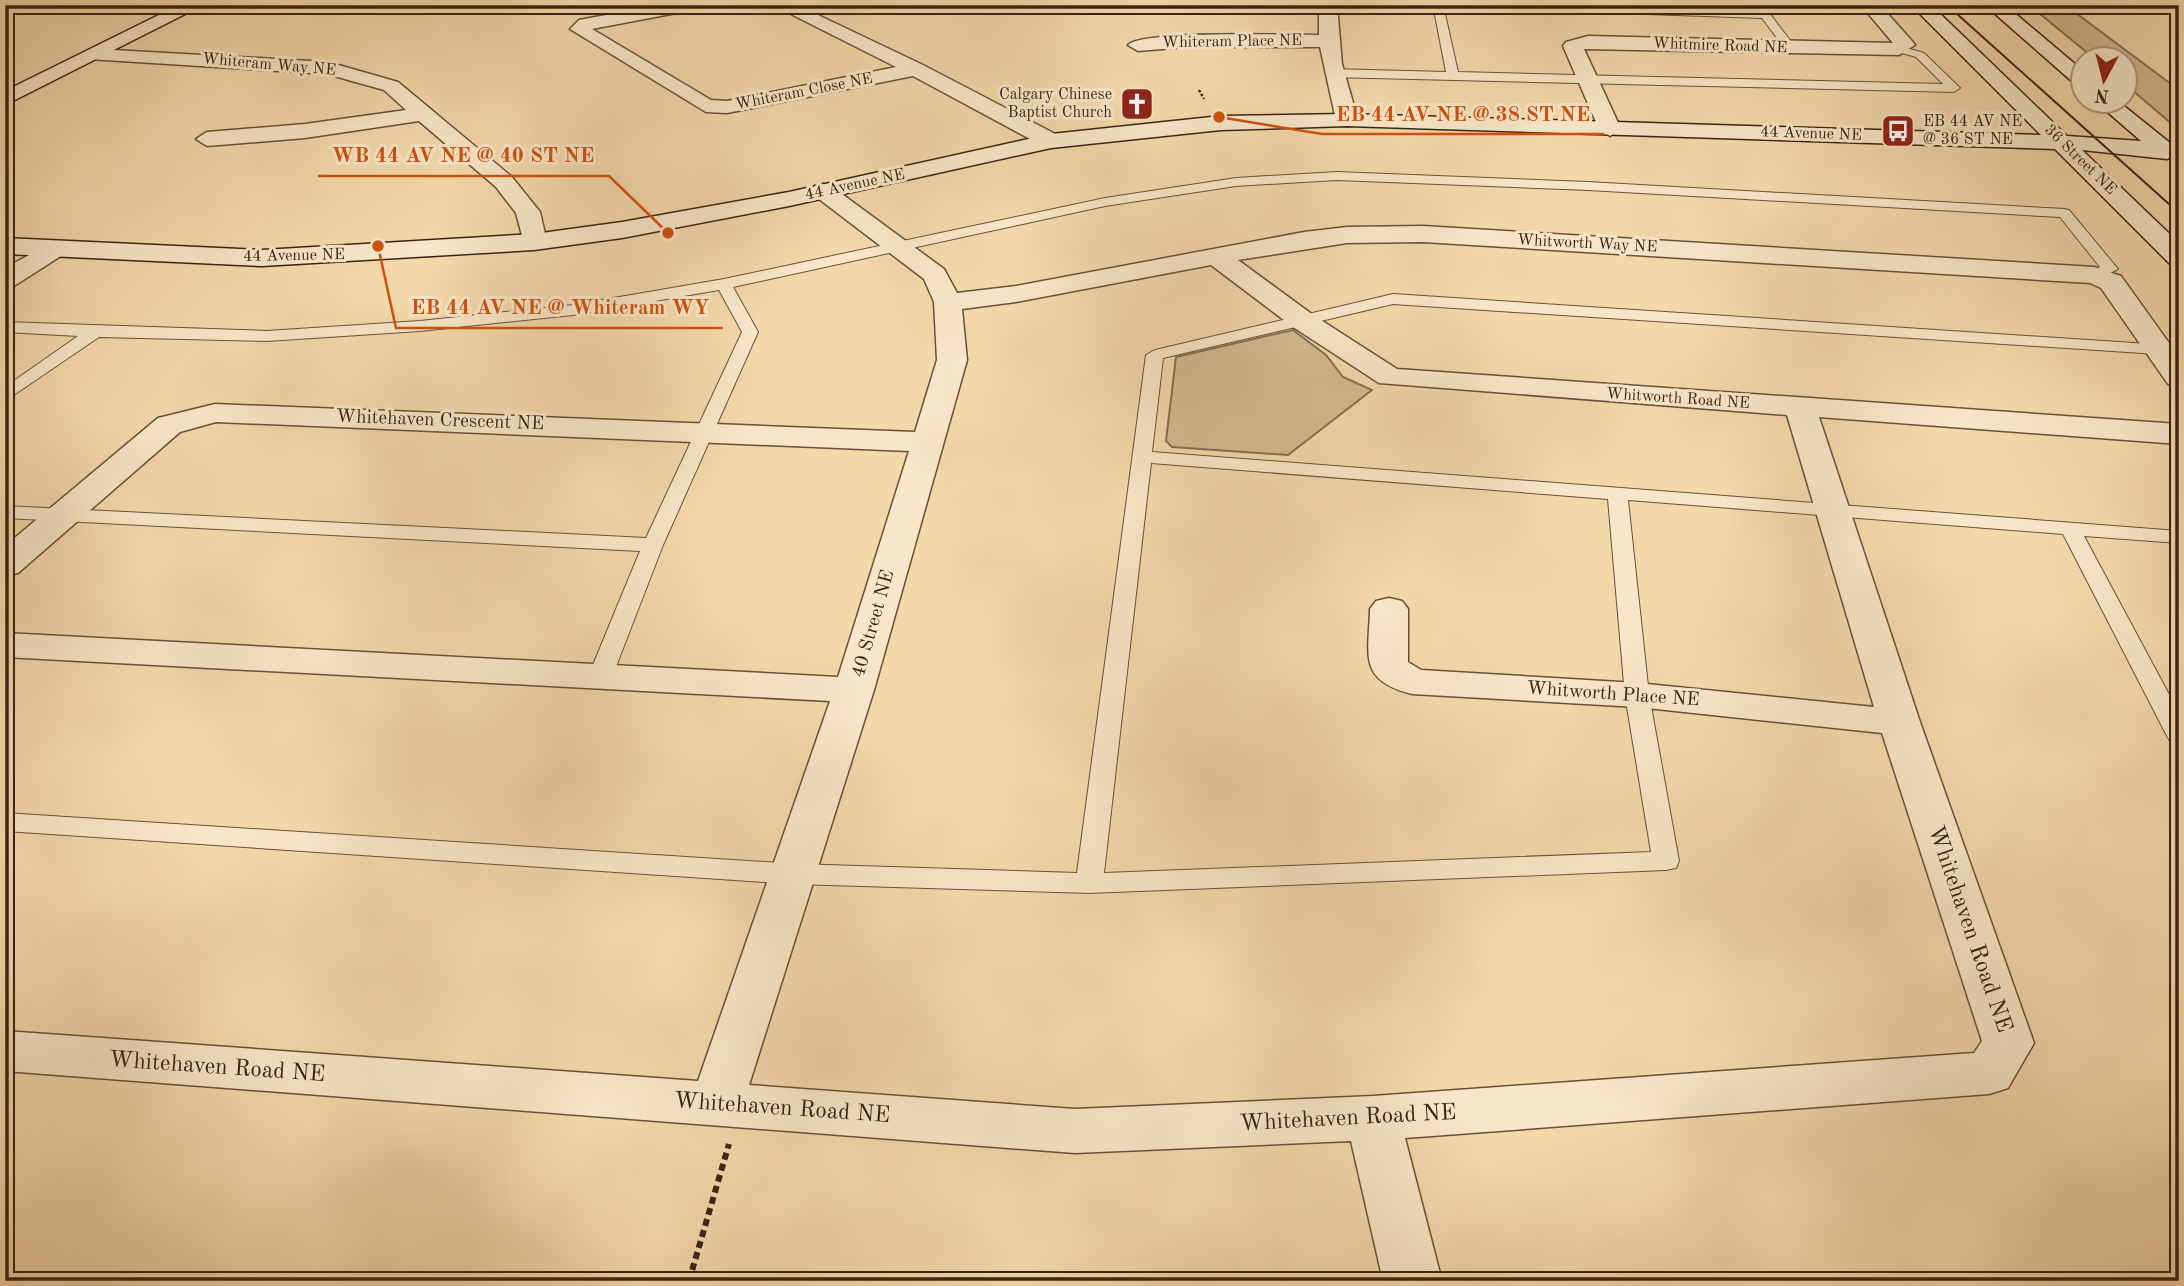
<svg xmlns="http://www.w3.org/2000/svg" width="2184" height="1286" font-family="'Old Standard TT',serif">
<rect width="100%" height="100%" fill="#f4d8aa"/>
<filter id="stains"><feTurbulence type="fractalNoise" baseFrequency=".00286" numOctaves="4"/><feColorMatrix values="0 0 0 0 .2 0 0 0 0 .09 0 0 0 0 .02 0 0 0 .5 -.17"/></filter>
<radialGradient id="worn" r=".72"><stop offset=".6" stop-color="#630" stop-opacity="0"/><stop offset="1" stop-color="#630" stop-opacity=".3"/></radialGradient>
<path fill="#d4b990" stroke="#866e52" stroke-width="2" d="M2029,5H2065L2179,90V130L2125,84L2124,60L2095,59Z
M1293,330L1326,355L1343,377L1372,390L1288,455L1172,447L1166,441L1176,357Z"/>
<g fill="none" stroke-linecap="round" stroke-linejoin="round">
<defs>
<path id="lane" d="M1433,5H1443L1458,72L1943,84L1916,57L1895,51V47L1899,46L1924,53L1960,88L1954,92L1331,77L1325,73L1331,69L1446,72Z
M1467,5L1756,12L1752,5H1763L1796,48L1786,50L1762,18L1472,8Z
M1337,172L1588,182L2064,209L2069,210L2118,269L2100,278H2088V272L2100,267L2060,217L1588,190L1337,180L1236,186L1105,206L733,287L758,332L663,545L612,677L608,682H592L588,677L640,551L5,518V506L646,538L742,332L719,290L573,315L420,331L267,341L99,337L5,401V387L78,336L5,332V322L267,331L420,321L573,305L724,279L1105,198L1236,178Z
M1393,294L2164,345L2167,349L2164,353L2158,354L1393,304L1163,358L1152,452L2179,531V543L2084,536L2179,713V744L2170,741L2167,736L2063,534L1628,500L1649,695L1679,861L1676,868L1666,870L1089,893L795,884L5,831V813L795,864L1077,873L1146,355L1155,350ZM1151,463L1608,499L1625,695L1651,852L1104,873Z"/>
<path id="street" d="M660,5H701L692,10L592,29L711,100L727,101L896,67L773,5H797L923,65L1059,136L1062,141L1051,148L1043,146L913,76L727,113L706,112L570,29L579,20Z
M1319,5H1337L1342,64L1358,120L1355,125L1347,126L1336,120L1320,47H1187L1138,51L1128,45C1140,30 1292,35 1319,35Z
M1861,5H1880L1912,41L1915,45L1899,55L1584,49L1621,129L1610,136L1599,129L1563,46L1566,42L1588,36L1893,43Z
M95,49L328,62L398,82L512,177L540,212L547,242L543,247H525L516,213L496,187L419,121L305,138L207,146L196,139L207,132L305,124L406,110L384,90L327,74L88,59L85,55Z
M823,184L831,186L944,269L957,293L1016,286L1304,232L1347,227L1423,226L2094,267L2121,276L2179,357V387L2168,384L2101,288L2090,283L1423,242L1347,243L1238,260L1313,315L1397,369L2179,424V444L1819,417L1920,722L2034,1043L2008,1088L1989,1094L1405,1138L1442,1281H1383L1351,1141L1075,1153L5,1071V1031L698,1081L830,701L5,657V633L838,677L909,451L216,422L180,432L18,573L5,576V546L158,418L215,404L915,432L937,360L934,302L924,279L815,196L811,191L815,186ZM1211,265L1293,327L1379,383L1787,415L1874,707L1637,683L1421,670L1408,662V609L1402,601L1389,598L1376,601L1370,609C1369,655 1357,680 1412,694L1637,707L1882,733L1982,1041L1974,1053L1373,1096L1075,1109L749,1085L874,690L967,360L962,309L1016,302Z
M55,241L64,244L68,249L64,254L14,286L5,288V268Z"/>
<path id="secondary" d="M179,5H203L5,105V91Z
M1911,5H1931L2067,136L2141,141L2096,102H2119L2175,147L2178,152L2167,159L2082,150L2179,243V266L2170,264L2055,149L1347,126L1221,130L1051,148L789,206L622,238L534,250L262,266L5,254V238L262,250L534,234L622,222L789,192L1051,134L1221,116L1347,114L2041,135Z
M1985,5H2005L2082,70V86L2075,84Z"/>
</defs>
<use href="#lane" stroke="#68503a" stroke-width="2"/>
<use href="#street" stroke="#68503a" stroke-width="3"/>
<use href="#secondary" stroke="#392314" stroke-width="3"/>
<path stroke="#392314" stroke-width="2.5" stroke-dasharray="2.5 2" stroke-linecap="butt" d="M1199,90L1204,99"/>
<path stroke="#392314" stroke-width="6" stroke-dasharray="7 4.5" stroke-linecap="butt" d="M689,1281L729,1144"/>
<use href="#lane" fill="#f8e6c8" fill-rule="evenodd"/>
<use href="#street" fill="#f8e6c8" fill-rule="evenodd"/>
<use href="#secondary" fill="#f8e6c8" fill-rule="evenodd"/>
<path stroke="#392314" stroke-width="2" d="M1947,5L2179,213"/>
</g>
<defs>
<symbol id="church-square" viewBox="-11 -11 22 22"><rect x="-9" y="-9" width="18" height="18" rx="4" fill="#8f2418" stroke="#f8e6c8"/><path d="M-1.2-6h2.4v3.5h3.3v2.4h-3.3V6h-2.4V-.1h-3.3v-2.4h3.3Z" fill="#fff"/></symbol>
<symbol id="bus-square" viewBox="-11 -11 22 22"><rect x="-9" y="-9" width="18" height="18" rx="4" fill="#8f2418" stroke="#f8e6c8"/><path d="M-5-6H5V4H4V6H2V4H-2V6H-4V4H-5ZM-3.5-4V0h7V-4ZM-3.5 1.2v1.5H-2V1.2ZM2 1.2v1.5H3.5V1.2Z" fill="#fff"/></symbol>
</defs>
<g fill-rule="evenodd">
<use href="#church-square" x="1118" y="85" width="38" height="38"/>
<use href="#bus-square" x="1879" y="112" width="38" height="38"/>
</g>
<g text-anchor="middle" dominant-baseline="central" stroke-width="6" stroke-linejoin="round" paint-order="stroke">
<g font-size="16" fill="#392314" stroke="#f8e6c8">
<text transform="translate(1232 42) rotate(-1)">Whiteram Place NE</text>
<text transform="translate(1720 46) rotate(2)">Whitmire Road NE</text>
<text transform="translate(269 65) rotate(5)">Whiteram Way NE</text>
<text transform="translate(804 92) rotate(-11)">Whiteram Close NE</text>
<text transform="translate(1811 134) rotate(2)">44 Avenue NE</text>
<text transform="translate(2080 160) rotate(44)">36 Street NE</text>
<text transform="translate(855 185) rotate(-12)">44 Avenue NE</text>
<text transform="translate(1587 244) rotate(3)">Whitworth Way NE</text>
<text transform="translate(294 256) rotate(-1)">44 Avenue NE</text>
<text transform="translate(1678 399) rotate(4)">Whitworth Road NE</text>
</g>
<g font-size="16" fill="#392314" stroke="#f8e6c8" text-anchor="end">
<text x="1112" y="95">Calgary Chinese<tspan x="1112" dy="18">Baptist Church</tspan></text>
<text x="1923" y="122" text-anchor="start">EB 44 AV NE<tspan x="1923" dy="18">@ 36 ST NE</tspan></text>
</g>
<g font-size="19" fill="#392314" stroke="#f8e6c8">
<text transform="translate(440 421) rotate(2)">Whitehaven Crescent NE</text>
<text transform="translate(874 624) rotate(-74)">40 Street NE</text>
<text transform="translate(1613 695) rotate(4)">Whitworth Place NE</text>
</g>
<g font-size="23" fill="#392314" stroke="#f8e6c8">
<text transform="translate(1970 929) rotate(71)">Whitehaven Road NE</text>
<text transform="translate(217 1067) rotate(4)">Whitehaven Road NE</text>
<text transform="translate(782 1108) rotate(4)">Whitehaven Road NE</text>
<text transform="translate(1348 1118) rotate(-3)">Whitehaven Road NE</text>
</g>
</g>
<path fill="none" stroke="#ce510d" stroke-width="2.5" d="M1219 117L1322 134H1604M668 233L609 176H318M378 246L396 328H723"/>
<g fill="#ce510d" stroke="#f8e6c8" stroke-width="2.5">
<circle cx="1219" cy="117" r="7"/>
<circle cx="668" cy="233" r="7"/>
<circle cx="378" cy="246" r="7"/>
</g>
<g font-size="21" text-anchor="middle" font-weight="bold" fill="#ce510d" stroke="#f8e6c8" stroke-width="6" stroke-linejoin="round" paint-order="stroke">
<text x="1463" y="121">EB 44 AV NE @ 38 ST NE</text>
<text x="463" y="162">WB 44 AV NE @ 40 ST NE</text>
<text x="560" y="314">EB 44 AV NE @ Whiteram WY</text>
</g>
<rect width="2184" height="1286" fill="none" stroke="#f4d8aa" stroke-width="28"/>
<rect x="7" y="7" width="2170" height="1272" fill="none" stroke="#392314" stroke-width="3.5"/>
<rect x="14" y="14" width="2156" height="1258" fill="none" stroke="#392314" stroke-width="2"/>
<g transform="translate(2104 80) rotate(187)"><circle r="33" fill="#f8e6c8" stroke="#ac9880" stroke-width="2"/>
<path d="M0-5L12 26L0 18L-12 26Z" fill="#8f2418"/>
<text y="-10" font-size="19" font-weight="bold" text-anchor="middle" fill="#392314">N</text>
</g>
<rect width="100%" height="100%" filter="url(#stains)"/>
<rect width="100%" height="100%" fill="url(#worn)"/>
</svg>
